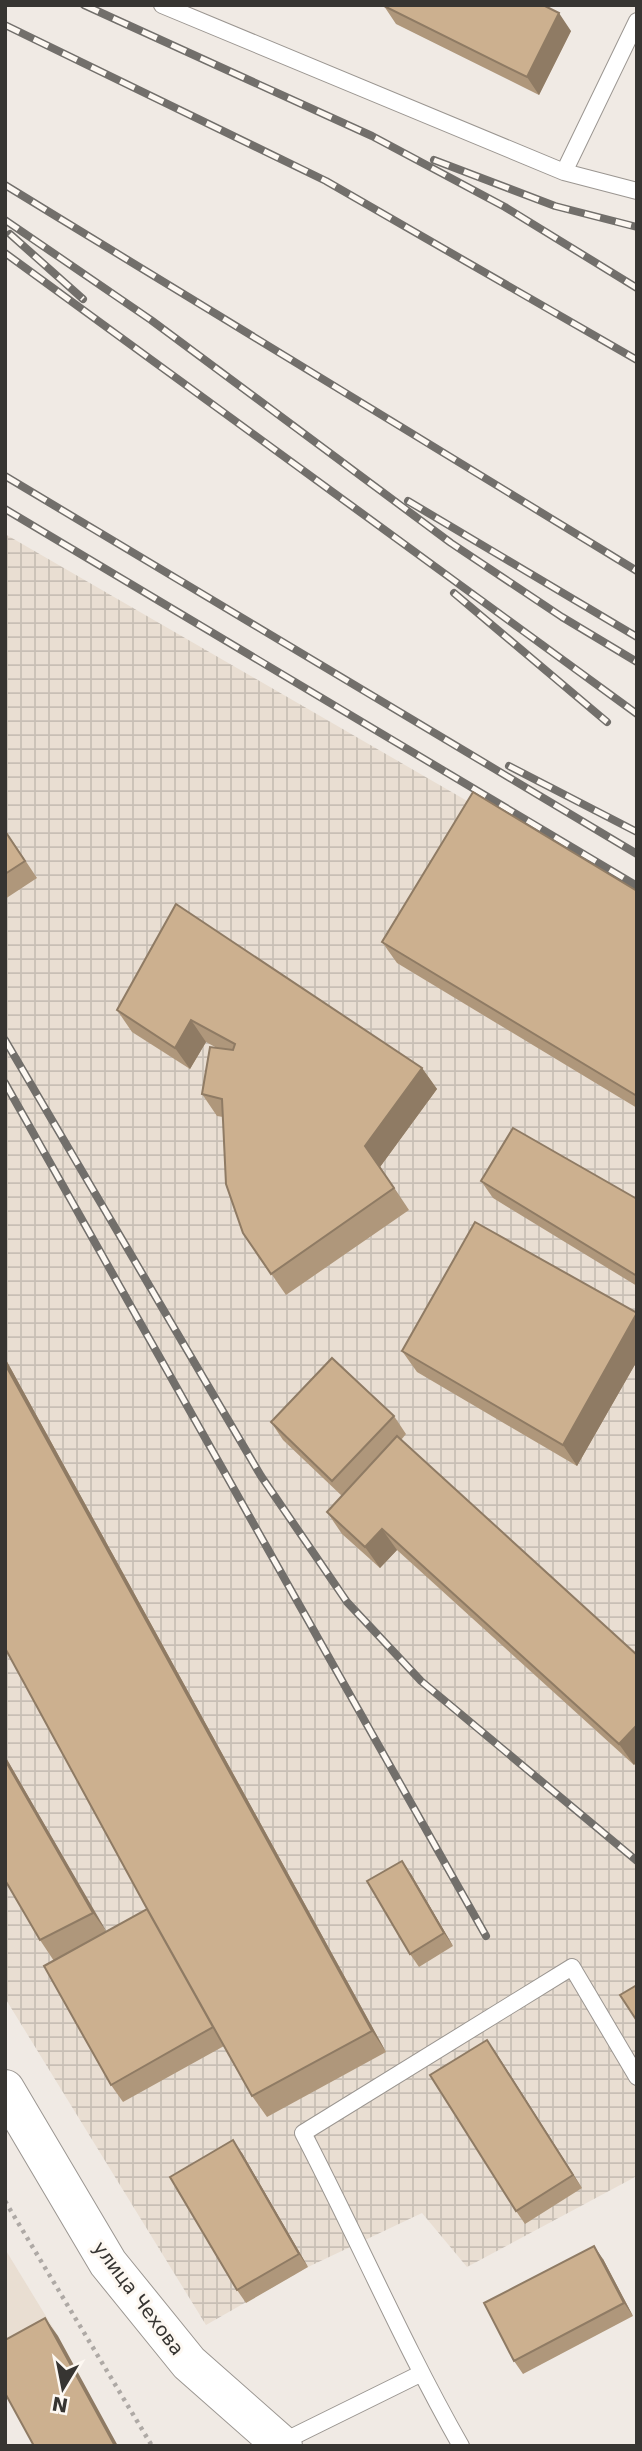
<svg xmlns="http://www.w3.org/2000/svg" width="642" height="2451" font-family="'DejaVu Sans',sans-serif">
<defs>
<pattern id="industrial-grid" width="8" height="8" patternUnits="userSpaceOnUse" patternTransform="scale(1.75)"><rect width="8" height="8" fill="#e9ded2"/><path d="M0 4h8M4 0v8" fill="none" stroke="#c8bfb5"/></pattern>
</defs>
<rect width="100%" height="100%" fill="#f0eae4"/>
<path fill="#e9ded2" d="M5,2249L58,2336L5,2364Z"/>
<path fill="url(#industrial-grid)" d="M5,534L488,813L637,903V2176L467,2267L422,2213L308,2267L206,2325L5,1998Z"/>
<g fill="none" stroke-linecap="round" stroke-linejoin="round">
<defs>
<path id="service" d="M162,5L564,172L637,191
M564,172L637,21
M280,2443L420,2374
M461,2446C403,2344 357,2237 303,2133L572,1967L637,2077"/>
<path id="tertiary" d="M5,2089L108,2263L189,2363L283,2446"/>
</defs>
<use href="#service" stroke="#9b9691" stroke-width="18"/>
<use href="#tertiary" stroke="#9b9691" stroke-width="40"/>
<path stroke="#aea9a5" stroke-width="4.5" stroke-dasharray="3.5 5" stroke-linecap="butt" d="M5,2201L152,2446"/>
<use href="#service" stroke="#fff" stroke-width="16"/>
<use href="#tertiary" stroke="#fff" stroke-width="38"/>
<defs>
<path id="rail" d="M84,5L372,136L505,207L637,288
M5,25L326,181L637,360
M434,160L555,206L637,227
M5,185L637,571
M5,220L151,320L451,543L562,617L637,662
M10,234L83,299
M5,253L637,714
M5,476L637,854
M408,501L637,637
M5,509L637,886
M454,593L607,722
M509,766L637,832
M5,1040L261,1476L347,1602L421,1681L637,1861
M5,1083L486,1936"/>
</defs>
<use href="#rail" stroke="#726f6b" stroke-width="8"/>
<use href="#rail" stroke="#fdf8f2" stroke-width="5" stroke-dasharray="16" stroke-linecap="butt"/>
</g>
<path fill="#af977b" d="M384,6L571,31L539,95L396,24Z
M5,830L37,878L5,899Z
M637,891V1108L397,963L382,942Z
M176,904L422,1068L437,1089L380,1167L409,1210L286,1295L243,1233L223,1117L217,1116L202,1094L217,1048L206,1042L190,1069L132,1032L117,1010Z
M481,1181L637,1199V1286L493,1198Z
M637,1313V1361L577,1466L417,1372L402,1351Z
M5,1358L386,2052L267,2117L252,2096L224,2046L123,2102L111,2085L54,1961L40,1940L5,1756L106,1932L147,1909L5,1648Z
M394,1416L406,1434L401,1440L637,1655L634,1765L397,1550L380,1568L342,1534L327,1512L342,1496L283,1440L271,1422Z
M411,1874L453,1946L419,1967L410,1954Z
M496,2053L582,2188L525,2224L516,2211Z
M242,2153L308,2267L246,2303L237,2290Z
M603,2259L633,2316L523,2374L514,2361Z"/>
<path fill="#8f7b64" d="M559,13L571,31L539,95L527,77Z
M191,1020L206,1042L190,1069L175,1048Z
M422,1068L437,1089L380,1167L409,1210L365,1146Z
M637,1313V1361L577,1466L563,1445Z
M5,1358L386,2052L372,2031L5,1364Z
M382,1529L397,1550L380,1568L365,1547Z
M637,1725V1762L634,1765L619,1744Z
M5,1756L108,1934L93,1913L5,1760Z
M402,1861L411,1874L453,1946L444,1933Z
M487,2040L496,2053L582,2188L573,2175Z
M233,2140L242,2153L308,2267L299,2254Z
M594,2246L603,2259L633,2316L624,2303Z
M45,2318L58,2336L118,2446H115Z"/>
<path fill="#ccb08f" stroke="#8f7b64" stroke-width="2" d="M385,5H543L559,13L527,77L384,6Z
M473,792L637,891V1096L382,942Z
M5,831L25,861L5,874Z
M176,904L422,1068L365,1146L394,1188L271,1274L243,1233L226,1184L222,1099L202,1094L210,1047L233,1050L235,1044L191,1020L175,1048L117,1010Z
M513,1128L637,1199V1276L481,1181Z
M475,1222L637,1313L563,1445L402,1351Z
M332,1358L394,1416L332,1481L271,1422Z
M5,1364L372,2031L252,2096L145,1905L5,1648Z
M397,1436L637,1655V1725L619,1744L382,1529L365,1547L327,1512Z
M5,1760L93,1913L40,1940L5,1880Z
M402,1861L444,1933L410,1954L367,1881Z
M147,1909L213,2027L111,2085L44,1966Z
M637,1985V2021L620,1995Z
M487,2040L573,2175L516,2211L430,2075Z
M233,2140L299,2254L237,2290L170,2177Z
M594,2246L624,2303L514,2361L484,2303Z
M45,2318L115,2446H34L5,2393V2340Z"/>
<g text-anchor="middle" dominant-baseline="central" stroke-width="6" stroke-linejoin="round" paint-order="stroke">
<g font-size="19" fill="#373532" stroke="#fdf8f2">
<text transform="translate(139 2298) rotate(53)">улица Чехова</text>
</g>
</g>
<rect width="642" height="2451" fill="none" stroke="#373532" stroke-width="14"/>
<g transform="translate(63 2388) rotate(190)" stroke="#fdf8f2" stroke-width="5" paint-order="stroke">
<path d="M0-5L12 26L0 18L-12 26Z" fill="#373532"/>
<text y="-10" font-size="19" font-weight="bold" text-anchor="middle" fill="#373532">N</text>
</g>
</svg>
